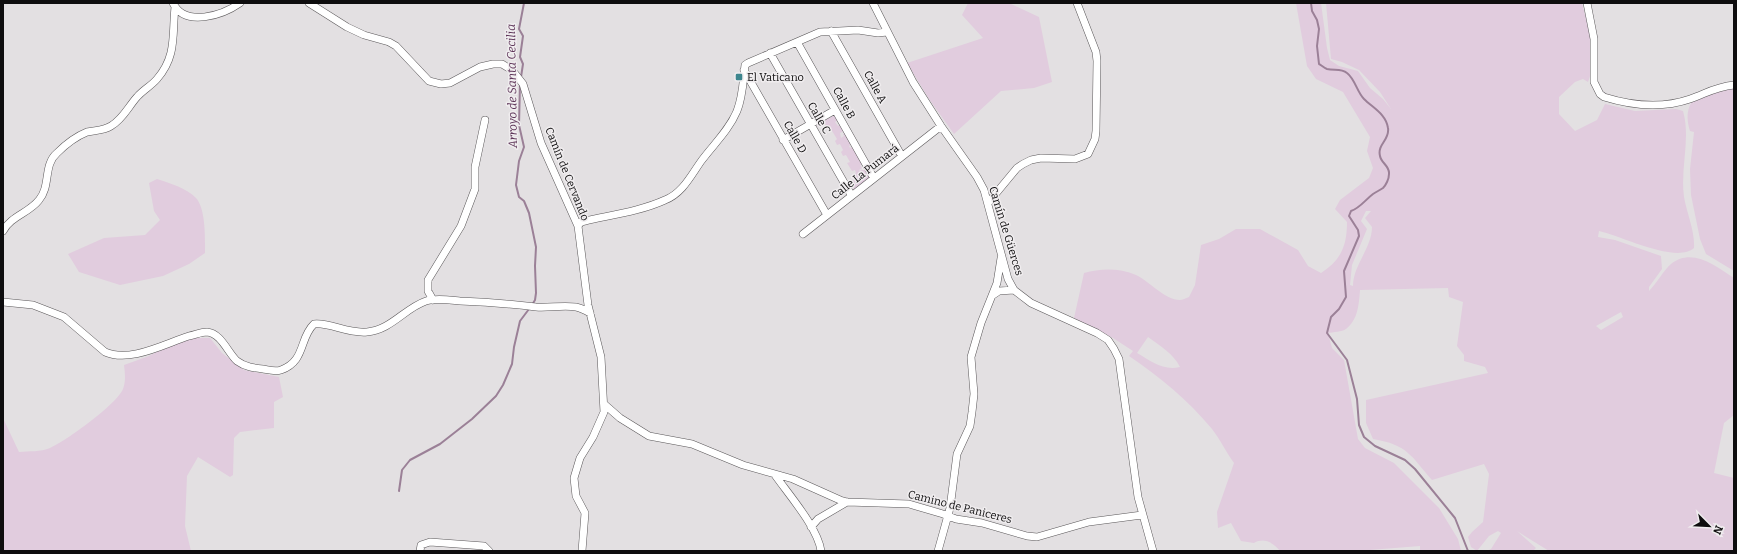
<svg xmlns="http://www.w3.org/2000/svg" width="1737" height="554" font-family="Bitter,serif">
<rect width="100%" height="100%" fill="#e3e0e2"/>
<path fill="#e1ccde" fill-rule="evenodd" d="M968,3H1009L1039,17L1052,82L1034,88L1001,91L954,134L929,99L907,63L983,38L962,15Z
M1296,3H1321L1327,48L1330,60L1339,66L1358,71L1370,88L1383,99L1391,109L1380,92L1359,70L1342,62L1331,59L1326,3H1582C1588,27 1598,59 1588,82L1583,79L1575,82L1559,97V114L1575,131L1597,120L1605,104L1635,111L1676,109L1683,111C1691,139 1680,168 1684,197C1687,214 1695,231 1694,248C1676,264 1622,236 1599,231L1598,237L1615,240L1661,256L1662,269L1649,287V291C1656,284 1664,270 1671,264C1692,247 1716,266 1734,278V415L1724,423L1714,473L1734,478V551H1549L1517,531L1536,548L1534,550L1536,551H1487L1491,549L1501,533L1498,531L1489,536L1477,551L1471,547L1468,537L1472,532L1483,522L1489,474L1484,464L1432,480C1410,455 1408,445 1373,439L1366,423V400L1488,373L1485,367L1464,361V355L1457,346L1463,302L1449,297L1448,288L1360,290C1359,304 1358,320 1346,329C1342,332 1333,332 1328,333L1332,348L1344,360L1358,439L1365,448L1394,463L1439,508L1458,539L1461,551H1420V546L1357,551H1280C1274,543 1264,537 1254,543L1241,541L1231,523L1218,528L1217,512L1234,463C1226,452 1220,439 1212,429C1188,400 1160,377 1129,356L1133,351L1113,338L1074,318L1084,273C1101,268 1120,268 1136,275C1149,281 1165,300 1180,300C1182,300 1186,298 1189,297L1195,285L1201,245L1219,239L1236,229H1260L1298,250L1308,266L1321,273C1341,260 1347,246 1347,222L1335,209L1340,200L1369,178L1373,168L1367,151L1370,137L1343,92L1316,79L1307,66ZM1366,211H1371L1365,218L1372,227C1372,248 1353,265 1353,286L1350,285L1352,265L1367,229L1361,221ZM1621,312L1623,317L1601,330L1596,326ZM1148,337C1160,346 1173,353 1180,367C1163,371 1151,361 1137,353Z
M1734,86V271L1706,254L1700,239L1691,195L1690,169L1694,132L1690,131C1685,116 1687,100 1703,93C1712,89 1724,88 1734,86Z
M835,115L838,120L835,122L838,126L840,125L844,131L840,133L841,138L844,136L843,134L845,133L852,144L849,146L850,148L853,146L863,164L860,165L862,168L859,170L860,171L866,168L871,179L855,192L850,182L856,179L854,174L856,173L855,170L852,171L847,163L850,162L846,155L843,156L841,152L843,150L840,144L837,145L835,141L837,139L829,126L827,127L824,123L818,127L817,125Z
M157,179C169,183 187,188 196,198C206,209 205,239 205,253L189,264L163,276L120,285L79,272L68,254L104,238L145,235L160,220L154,211L149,183Z
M182,338H210L222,353L244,370L279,377L283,397L274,402V428L240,432L234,438L233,475L230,477L198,457L187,476L185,526L191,551H3V418L19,452C28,451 41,452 50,448C66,441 117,404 123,389C126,381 125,373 124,365L149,356Z"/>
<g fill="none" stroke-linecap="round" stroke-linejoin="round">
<path stroke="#9b8097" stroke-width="2" d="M1311,3L1312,11L1317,20L1319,29L1317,46L1319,64C1321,65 1324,68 1327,69C1334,71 1341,68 1347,73C1355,79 1357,92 1364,99C1373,108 1386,114 1388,128C1390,140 1377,144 1380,156C1381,163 1390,166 1389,174C1389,179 1386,185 1383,188C1380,190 1376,192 1373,194C1365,200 1360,208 1351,211L1349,216L1358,230L1359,236L1344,271L1346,297L1339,309L1331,317L1327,333L1347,360L1357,399L1359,425L1364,437L1375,446L1405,460L1415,469L1455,518L1468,551
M521,77L523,64L520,57L523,36L519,29L524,3
M520,83L519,125L524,147L519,161L516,185L519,197L524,201L529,213L536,247L535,266L536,293L535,300L532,305
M399,491L402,470L410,460L440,444L472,419L496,396L503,385L512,364L514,347L520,321L529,309"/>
<defs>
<path id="minor" d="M173,3C185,28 223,15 240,3
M309,3L347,27L364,35L389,42L396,46L429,81L441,84L450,83L480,67L493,64H502L512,70L523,84L541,143L578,226L588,305L601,357L604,412L593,437L580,458L574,478L576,496L585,513L582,551
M873,3L913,82L941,126L977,177L984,190L1008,279L1014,290L1031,303L1097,333L1108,340L1114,349L1119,359L1121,374L1138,497L1153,551
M1587,3L1594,39V82L1600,94L1604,97C1633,106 1661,109 1690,99C1707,93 1715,87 1734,85
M831,31L900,153
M797,42L872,175
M770,53L850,193
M744,70L827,215
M783,140L835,110
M988,203L1017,168L1023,164L1031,160L1041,158L1075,159L1088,154L1095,139L1096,131L1097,61L1096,52L1077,3
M578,226L581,222L585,221C611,215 641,211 665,200C683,193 691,175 702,160C714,144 729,130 737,111C743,96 743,81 745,65L748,63L820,32L858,30L878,33L887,32
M3,231C11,216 29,213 39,200C51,186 43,165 57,153C65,145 77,136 87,132C95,130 103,131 111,126C123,119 128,107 137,97C143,90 151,86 157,79C177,56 172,35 175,7
M803,234L941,126
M993,295L999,291L1014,290
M433,300L428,291V280L461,226L475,189V167L485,120
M3,302L33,305L64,317L105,352C130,363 164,344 189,336C195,335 201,332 207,332C221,333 228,353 237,361C245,367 254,368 263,369C269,370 275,372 281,370C306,361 299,338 314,324C329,322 348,334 367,332C391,330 405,308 426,301C436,298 449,300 460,301C485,302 511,304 536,307C549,308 563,305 576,307C581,308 585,310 590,313
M604,404L620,418L649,436L692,444L743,465L793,479L840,500L847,502L909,504L943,514L956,519L982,523L1027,536L1037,537L1089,522L1142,515
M775,475C789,495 818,528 821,551
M811,527L818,519L847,502
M420,551L421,545L430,542L484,546L489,551
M938,551L950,508L957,454L970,426L972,412L974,394L971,357L981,323L997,283L1001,258"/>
</defs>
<use href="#minor" stroke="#5a5759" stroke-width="8"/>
<use href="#minor" stroke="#fff" stroke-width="7"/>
</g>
<rect fill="#3e868e" stroke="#f0edef" stroke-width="1.5" x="735" y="73" width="8" height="8" rx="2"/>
<g text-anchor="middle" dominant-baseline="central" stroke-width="3" stroke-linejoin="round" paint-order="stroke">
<g font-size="11" fill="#0e0d0e" stroke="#f0edef" text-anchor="start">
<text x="747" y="77">El Vaticano</text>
</g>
<g font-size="11" fill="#0e0d0e" stroke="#f0edef">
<text transform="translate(875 87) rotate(61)">Calle A</text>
<text transform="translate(844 103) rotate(61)">Calle B</text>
<text transform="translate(819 118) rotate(60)">Calle C</text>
<text transform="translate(795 137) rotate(60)">Calle D</text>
<text transform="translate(865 172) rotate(-38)">Calle La Pumará</text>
<text transform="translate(567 174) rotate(68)">Camín de Cervando</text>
<text transform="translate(1006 231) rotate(73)">Camín de Güerces</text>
<text transform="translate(960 507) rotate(14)">Camino de Paniceres</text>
</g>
<g font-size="12" font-style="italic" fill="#5f375a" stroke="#f0edef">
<text transform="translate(512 86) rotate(-91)">Arroyo de Santa Cecilia</text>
</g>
</g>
<rect width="1737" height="554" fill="none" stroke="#0e0d0e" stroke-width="8"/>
<g transform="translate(1709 526) rotate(114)" stroke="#f0edef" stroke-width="3" paint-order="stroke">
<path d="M0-3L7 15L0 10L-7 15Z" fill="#0e0d0e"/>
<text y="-6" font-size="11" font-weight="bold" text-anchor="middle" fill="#0e0d0e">N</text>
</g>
</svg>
